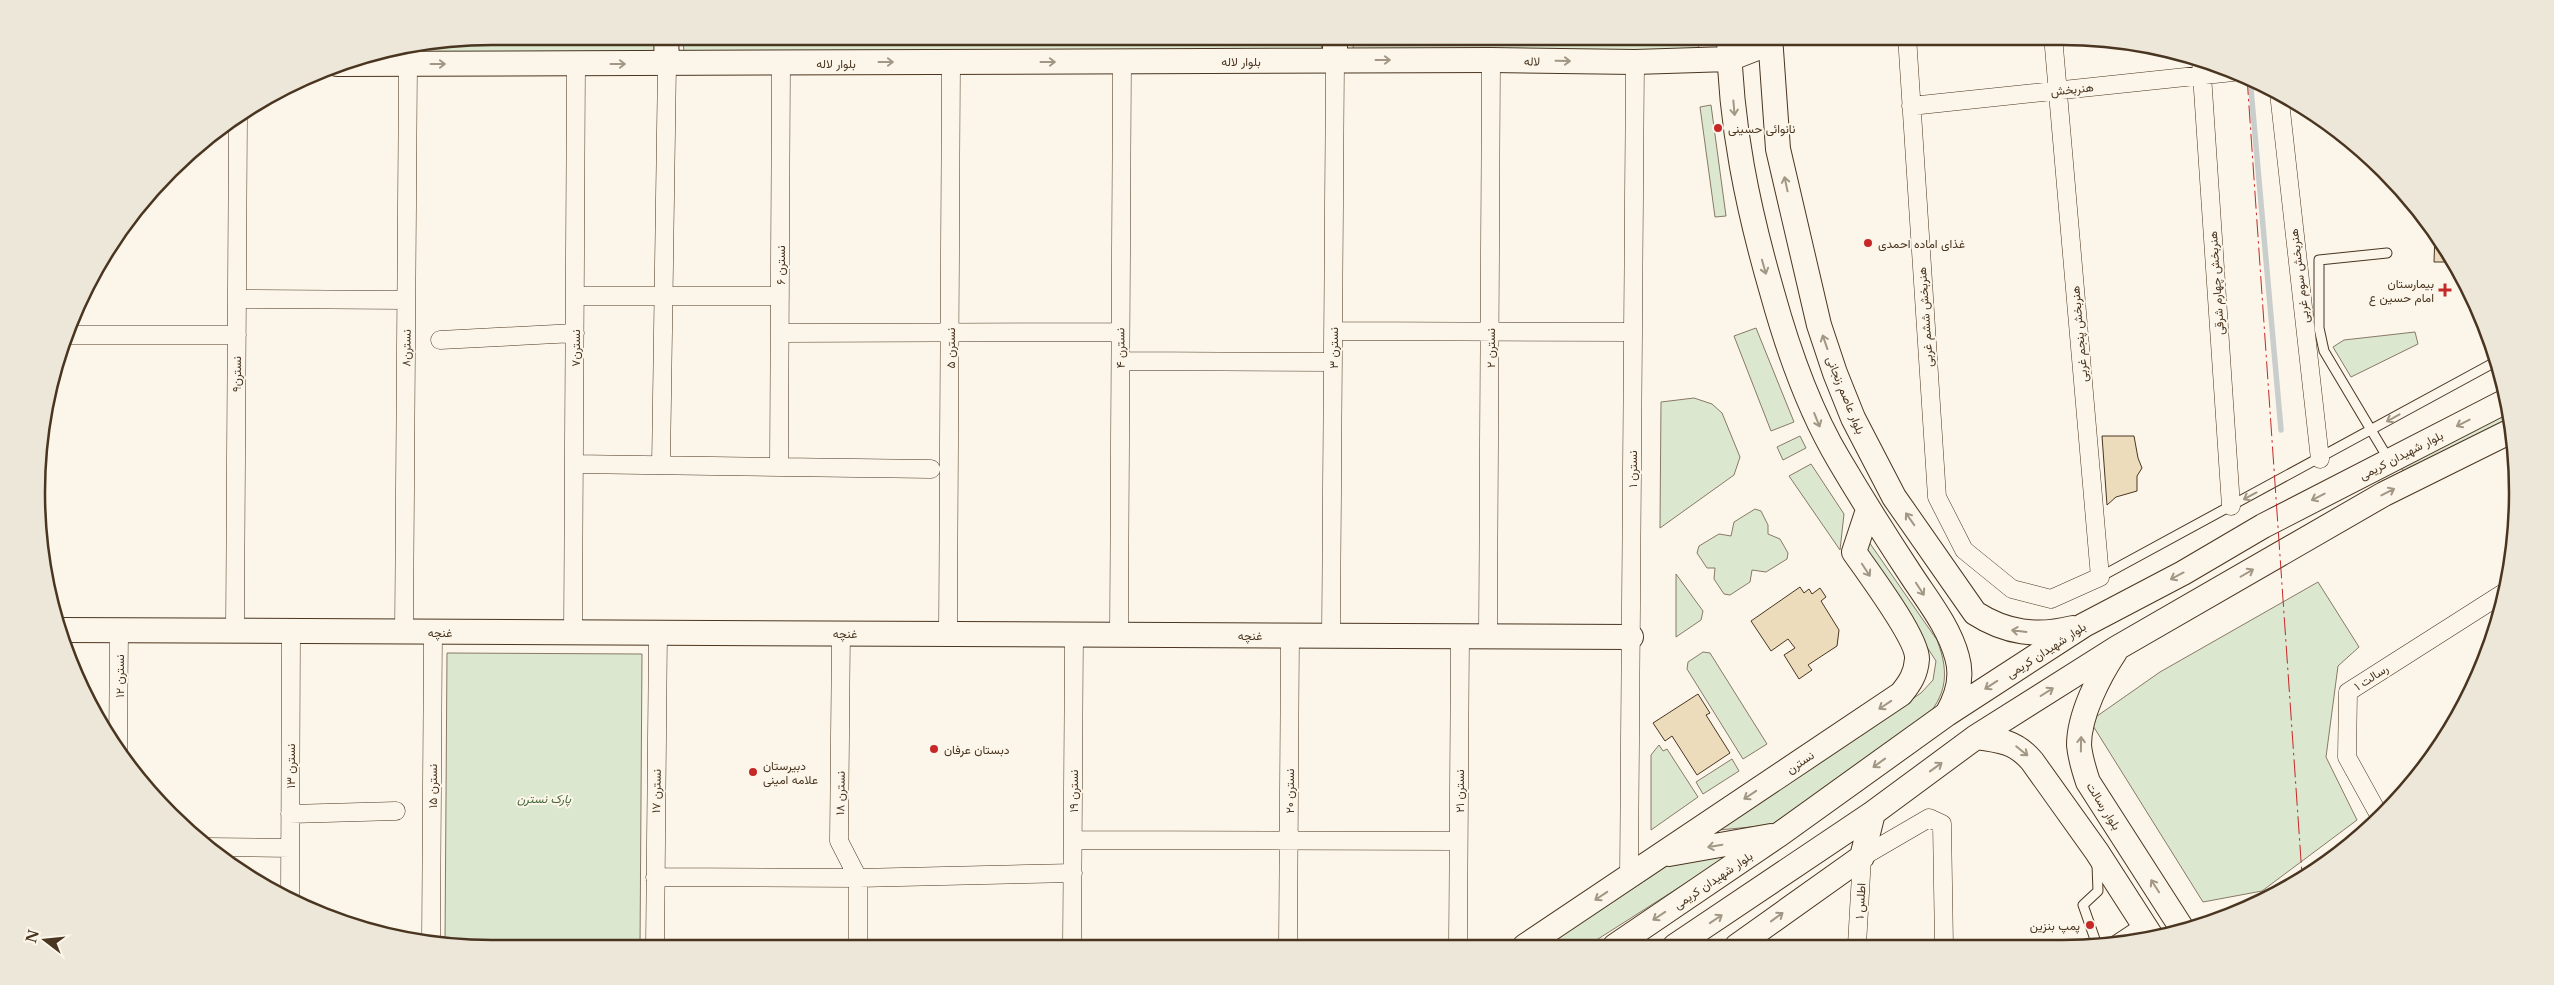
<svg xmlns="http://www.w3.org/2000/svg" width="2554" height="985" font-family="'Libre Baskerville',Vazirmatn,serif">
<rect width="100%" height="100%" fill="#fbf6e9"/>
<path fill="#dce7d0" stroke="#887966" d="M947,37L1097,41L1320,39L1322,50L685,56L682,38Z
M1693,38L1699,47L1691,51L1354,53L1352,39Z
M662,40L665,52L380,55L463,41Z
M1711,105L1726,216L1715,217L1700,107Z
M1756,328L1794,422L1771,431L1734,336Z
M2415,332L2418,344L2351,377L2333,347L2344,340Z
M1694,398L1712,404L1722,413L1740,457L1734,475L1660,528L1661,402Z
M2509,411L2512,425L2408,478L2399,465Z
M1800,436L1806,448L1783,460L1777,447Z
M1811,464L1844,514L1840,550L1789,476Z
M1755,509L1761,511L1768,525V534L1780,539L1788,553L1787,559L1766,572L1752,570L1750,582L1730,595L1724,594L1714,579L1715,568H1707L1697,553L1699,546L1719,534L1731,536L1734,522Z
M1869,542L1937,640C1951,676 1946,700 1917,726L1771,825L1719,830L1921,693L1933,680L1936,661L1863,548Z
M1676,574L1703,611L1701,620L1676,637Z
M2318,582L2359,647L2338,666L2326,757L2357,820L2262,891L2203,902L2090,721L2160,672Z
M1703,652L1710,653L1767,744L1743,759L1687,669L1688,662Z
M447,653L642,654L640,948L493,949L445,943Z
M1659,745L1663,751L1667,749L1698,797L1651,830V755Z
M1732,759L1739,771L1703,794L1696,782Z
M1733,853L1587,946H1546L1673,862Z"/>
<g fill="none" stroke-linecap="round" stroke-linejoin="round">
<path stroke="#c9cecd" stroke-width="5.5" d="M2250,78L2281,430"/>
</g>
<path fill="#ecdcbc" stroke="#4a3520" d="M2435,234L2450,255V262H2434Z
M2102,436H2134L2138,458L2142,468L2137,476V491L2116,497L2107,505Z
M1800,587L1804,593L1809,589L1812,594L1820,588L1826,597L1821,601L1839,630L1837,646L1808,665L1812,670L1799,679L1784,655L1795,648L1788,639L1771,651L1751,621Z
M1698,694L1710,713L1706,715L1730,753L1697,775L1672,736L1665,741L1653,723Z"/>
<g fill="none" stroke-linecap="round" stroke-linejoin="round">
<defs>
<path id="lane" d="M2387,253L2319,260V328L2324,351L2389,460
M2100,577L2497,361
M2097,865L2098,891L2083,905L2097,945
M2108,945L2141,923"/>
<path id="street" d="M1907,36L1937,497L1964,550L2012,589L2051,599L2100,577L2053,36
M2201,60L2231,506
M2279,93L2320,459
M1911,106L2233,72
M575,296H780
M237,299L406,300
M1333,331L1633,332
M780,333L1119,332
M65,335H237
M440,340L575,333
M1121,361L1333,362
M574,464L931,469
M661,465L667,64
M779,467L781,63
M235,631L238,116
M404,632L408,64
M573,633L576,64
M841,633L839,841L858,878V948
M948,634L951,62
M1119,635L1122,61
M1331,635L1335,61
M1488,636L1491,60
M118,751L119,631
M290,814L396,811
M2379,815L2347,757L2348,692L2505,592
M1073,840L1458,841
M208,847L290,848
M655,877L858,878L1073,873
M1629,877L1635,62
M290,901L291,631
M431,941L433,632
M1857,945L1862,857L1929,818L1942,824L1944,945
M1458,946L1460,636
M1072,947L1074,634
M1288,947L1290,635
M655,948L658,633"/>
<path id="secondary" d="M666,36L667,64
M1729,36C1730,124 1748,209 1772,292C1788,350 1808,408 1839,460C1862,499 1886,537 1911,575C1928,601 1949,627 1957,657C1963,677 1957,697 1947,714
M1770,36L1778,149L1819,325L1835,373L1853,418L1894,497L1975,613C2006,633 2037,637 2073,628
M1335,61V36
M337,64L1491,60L1635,62L1729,59L1770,43
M60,630L1631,637
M2115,652C2099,676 2079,715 2079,745C2080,757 2084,770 2088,782L2181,927
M1976,737C2000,740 2016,742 2032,761L2097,852L2151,936
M1669,854L1771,836
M1525,946L1901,694C1910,683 1916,674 1917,659C1918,639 1868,572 1854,552L1868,510
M1615,946L1780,834L1947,714L2084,625L2183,573L2263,526L2506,401
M1675,946L1873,813L1976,737L2117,648L2384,494L2513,430
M1737,946L1862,857L1873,813"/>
</defs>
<use href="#lane" stroke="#4a3520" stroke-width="11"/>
<use href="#street" stroke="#4a3520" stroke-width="19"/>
<use href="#secondary" stroke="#4a3520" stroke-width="26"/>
<use href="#lane" stroke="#fbf6e9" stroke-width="9"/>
<use href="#street" stroke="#fbf6e9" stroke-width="18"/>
<use href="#secondary" stroke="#fbf6e9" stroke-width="24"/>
<path stroke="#c62828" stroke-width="1" stroke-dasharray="18 4 2.5 4" stroke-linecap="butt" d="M2247,77L2302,875"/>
</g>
<defs><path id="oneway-shaft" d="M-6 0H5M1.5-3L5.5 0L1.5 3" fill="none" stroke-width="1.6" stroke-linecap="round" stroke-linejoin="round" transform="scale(1.25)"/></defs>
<g stroke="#a29684">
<use href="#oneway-shaft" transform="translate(1383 60)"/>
<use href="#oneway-shaft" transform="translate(1563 61) rotate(1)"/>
<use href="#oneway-shaft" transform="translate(886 62)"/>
<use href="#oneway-shaft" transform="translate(1048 62)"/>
<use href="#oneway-shaft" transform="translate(438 64)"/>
<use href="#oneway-shaft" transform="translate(618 64)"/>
<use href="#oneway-shaft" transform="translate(1734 108) rotate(85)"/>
<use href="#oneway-shaft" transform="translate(1786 184) rotate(-102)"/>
<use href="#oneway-shaft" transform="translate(1764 267) rotate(74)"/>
<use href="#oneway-shaft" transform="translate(1825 342) rotate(-109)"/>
<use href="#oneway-shaft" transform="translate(2393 418) rotate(151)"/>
<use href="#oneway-shaft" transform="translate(1817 420) rotate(68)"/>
<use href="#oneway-shaft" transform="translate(2463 423) rotate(153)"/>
<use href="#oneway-shaft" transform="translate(2388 492) rotate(-27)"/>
<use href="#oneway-shaft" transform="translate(2250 496) rotate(152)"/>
<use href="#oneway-shaft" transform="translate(2318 497) rotate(153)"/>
<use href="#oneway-shaft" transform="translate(1910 519) rotate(-125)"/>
<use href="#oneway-shaft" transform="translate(1866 570) rotate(57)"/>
<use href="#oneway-shaft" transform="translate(2247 573) rotate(-30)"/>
<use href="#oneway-shaft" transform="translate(2177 576) rotate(152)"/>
<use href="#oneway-shaft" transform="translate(1920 589) rotate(57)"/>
<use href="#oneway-shaft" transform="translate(2019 631) rotate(-173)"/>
<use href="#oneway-shaft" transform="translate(1991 685) rotate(147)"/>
<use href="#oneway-shaft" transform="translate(2047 692) rotate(-32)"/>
<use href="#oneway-shaft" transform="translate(1885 705) rotate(146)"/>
<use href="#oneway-shaft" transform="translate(2081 744) rotate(-89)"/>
<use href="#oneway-shaft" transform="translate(2022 751) rotate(39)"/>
<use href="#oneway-shaft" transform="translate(1879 763) rotate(144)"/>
<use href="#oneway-shaft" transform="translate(1936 767) rotate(-36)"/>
<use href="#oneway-shaft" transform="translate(1750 795) rotate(146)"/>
<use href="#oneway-shaft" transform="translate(1715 846) rotate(170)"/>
<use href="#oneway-shaft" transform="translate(2155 886) rotate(-123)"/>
<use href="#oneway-shaft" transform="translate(1601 896) rotate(146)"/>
<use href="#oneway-shaft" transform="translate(1659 916) rotate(146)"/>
<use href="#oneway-shaft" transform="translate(1777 917) rotate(-36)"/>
<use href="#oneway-shaft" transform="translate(1716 919) rotate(-34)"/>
</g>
<g fill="#c62828" stroke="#fbf6e9" stroke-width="2">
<circle cx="1718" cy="128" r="5"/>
<circle cx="1868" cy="243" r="5"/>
<path d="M2442.5 282.5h5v5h5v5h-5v5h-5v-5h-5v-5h5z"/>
<circle cx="934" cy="749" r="5"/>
<circle cx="753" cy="772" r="5"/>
<circle cx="2090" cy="925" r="5"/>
</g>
<g text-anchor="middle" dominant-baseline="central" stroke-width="4" stroke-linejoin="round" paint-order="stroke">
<g font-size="12" fill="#4a3520" stroke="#fbf6e9">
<text x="1241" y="61">بلوار لاله</text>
<text transform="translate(1532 61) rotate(1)">لاله</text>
<text x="836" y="63">بلوار لاله</text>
<text transform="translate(2072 89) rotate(-6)">هنربخش</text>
<text transform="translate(780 265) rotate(-90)">نسترن ۶</text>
<text transform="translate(2299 276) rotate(-97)">هنربخش سوم غربی</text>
<text transform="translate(2216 283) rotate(-94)">هنربخش چهارم شرقی</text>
<text transform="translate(1925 317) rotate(-94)">هنربخش ششم غربی</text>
<text transform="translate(2079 334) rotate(-95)">هنربخش پنجم غربی</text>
<text transform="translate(406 348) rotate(-89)">نسترن۸</text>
<text transform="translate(575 348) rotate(-90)">نسترن۷</text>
<text transform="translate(950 348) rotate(-90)">نسترن ۵</text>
<text transform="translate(1120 348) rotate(-91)">نسترن ۴</text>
<text transform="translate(1333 348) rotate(-90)">نسترن ۳</text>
<text transform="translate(1490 348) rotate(-90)">نسترن ۲</text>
<text transform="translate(236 374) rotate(-90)">نسترن۹</text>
<text transform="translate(1846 395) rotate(68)">بلوار عاصم زنجانی</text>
<text transform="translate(2401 455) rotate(-27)">بلوار شهیدان کریمی</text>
<text transform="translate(1632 469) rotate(-90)">نسترن ۱</text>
<text x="440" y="632">غنچه</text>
<text x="845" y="633">غنچه</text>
<text x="1250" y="635">غنچه</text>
<text transform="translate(2046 650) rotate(-33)">بلوار شهیدان کریمی</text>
<text transform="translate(119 676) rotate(-90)">نسترن ۱۲</text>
<text transform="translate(2371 677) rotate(-33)">رسالت ۱</text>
<text transform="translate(1800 762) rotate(-34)">نسترن</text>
<text transform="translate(290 766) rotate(-90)">نسترن ۱۳</text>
<text transform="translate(432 786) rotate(-90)">نسترن ۱۵</text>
<text transform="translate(656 791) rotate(-89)">نسترن ۱۷</text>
<text transform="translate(1073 791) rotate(-90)">نسترن ۱۹</text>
<text transform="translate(1289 791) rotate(-90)">نسترن ۲۰</text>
<text transform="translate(1459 791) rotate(-90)">نسترن ۲۱</text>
<text transform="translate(840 793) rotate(-89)">نسترن ۱۸</text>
<text transform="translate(2104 806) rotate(58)">بلوار رسالت</text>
<text transform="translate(1713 880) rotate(-34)">بلوار شهیدان کریمی</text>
<text transform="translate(1860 901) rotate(-87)">اطلس ۱</text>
</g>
<g font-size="12" fill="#4a3520" stroke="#fbf6e9" text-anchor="start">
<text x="1728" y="128">نانوائی حسینی</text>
<text x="1878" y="243">غذای اماده احمدی</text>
<text x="2434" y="283" text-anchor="end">بیمارستان<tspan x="2434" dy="14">امام حسین ع</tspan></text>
<text x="944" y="749">دبستان عرفان</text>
<text x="763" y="765">دبیرستان<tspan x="763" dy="14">علامه امینی</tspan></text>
<text x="2080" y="925" text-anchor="end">پمپ بنزین</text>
</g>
<g font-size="12" font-style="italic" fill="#436837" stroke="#fbf6e9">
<text x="544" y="798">پارک نسترن</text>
</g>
</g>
<path d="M0 0H2554V985H0ZM492 45H2062A447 447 0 0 1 2509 492V493A447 447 0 0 1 2062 940H492A447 447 0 0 1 45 493V492A447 447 0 0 1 492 45Z" fill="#ede7d9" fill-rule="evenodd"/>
<path fill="none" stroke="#4a3520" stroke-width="2.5" d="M492 45H2062A447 447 0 0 1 2509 492V493A447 447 0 0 1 2062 940H492A447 447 0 0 1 45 493V492A447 447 0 0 1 492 45Z"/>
<g transform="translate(45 940) rotate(286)" stroke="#fbf6e9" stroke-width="4" paint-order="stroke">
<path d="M0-4L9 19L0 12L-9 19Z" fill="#4a3520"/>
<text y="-8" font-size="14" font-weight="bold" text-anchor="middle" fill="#4a3520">N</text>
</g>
</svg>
